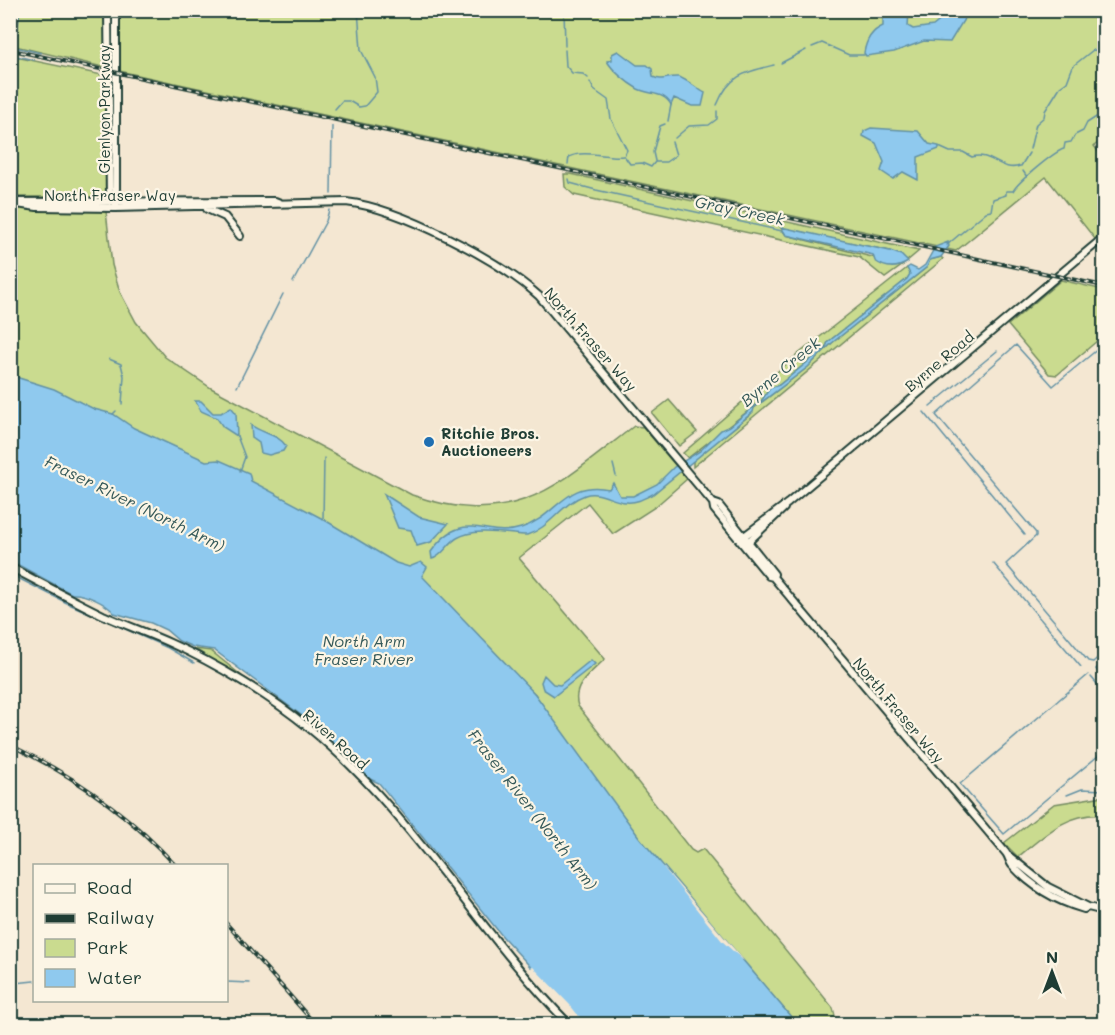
<svg xmlns="http://www.w3.org/2000/svg" width="1115" height="1035" font-family="Mali,sans-serif">
<rect width="100%" height="100%" fill="#f4e7d2"/>
<filter id="ink" filterUnits="userSpaceOnUse"><feTurbulence type="fractalNoise" baseFrequency=".0167" numOctaves="2"/><feDisplacementMap in="SourceGraphic" scale="12" xChannelSelector="R" yChannelSelector="G"/><feConvolveMatrix kernelMatrix="1 2 1 2 8 2 1 2 1" color-interpolation-filters="sRGB"/></filter>
<g filter="url(#ink)">
<path fill="#cadb8f" stroke="#748c62" stroke-width="1.5" d="M10,11H107V68L11,45Z
M118,11H1104V139L1094,146L1104,159V231L1095,239L1046,177L956,251L119,71Z
M11,56L107,76V192L105,197H11Z
M564,174H571L919,251L907,261L890,251L781,228L786,235L903,265L885,278L859,257L574,195L565,187Z
M11,207L106,211L112,265L120,292L136,322L165,357L211,388L412,495C515,531 558,485 634,426L643,427L687,479L655,507L613,534L588,503L519,558L605,659C592,672 571,686 578,706L691,850L696,853L703,849L833,1008L837,1024H797L605,801L535,694L411,577L237,478L10,379Z
M941,257L943,259L693,467V460L750,415L754,408L808,367L832,343L927,267L929,260Z
M907,268L911,274L907,279L828,342L826,347L779,385L770,388L762,400L688,458L683,453L792,359Z
M1061,280L1104,290V335L1057,375L1049,374L1008,325Z
M669,400L697,432L679,446L652,413Z
M195,649L211,651L242,676L221,666Z
M1104,796V815C1067,812 1045,835 1018,857L1004,843L1054,804Z"/>
<path fill="#8fc9ee" stroke="#6291a4" stroke-width="1.5" d="M883,11H909L908,26L913,29L933,26L952,11H976L964,19L950,42L924,41L894,52L866,56L864,53C866,40 871,31 883,26Z
M618,51L637,65H647L652,69L653,77C663,82 668,76 678,77C687,79 697,89 705,93L702,106H692L674,98L671,105C665,92 650,95 638,89C626,82 613,71 607,61L612,60V54Z
M871,128L918,131L929,144L939,146V149L918,157V180L903,172L893,179L881,171L884,162L876,143L863,136L864,131Z
M781,227L890,251L901,255L908,262C897,269 886,269 875,261L873,255L786,235Z
M948,242L949,246L941,257L930,260L927,267L832,343L808,367L754,408L753,412L653,494C645,498 637,503 626,502C612,502 600,490 585,495C562,503 550,528 527,535C506,534 475,527 457,538C448,543 442,557 432,559L431,552C463,506 485,540 521,528C557,517 565,479 609,489L613,483L620,496H633L657,484L674,467L700,451L721,430L730,426L762,400L770,388L779,385L826,347L828,342L907,279L910,274L907,268L910,266L918,270L925,265L935,247Z
M10,370L19,378L54,389L94,409L113,414L134,428L206,461L219,460L249,473L251,481L323,519L396,563L409,567L421,562L427,567L422,576L535,694L639,837L797,1024H583L503,937L379,783L370,779L317,727L214,650L193,647L179,641L166,630L151,623L114,613C106,603 84,593 72,594L11,561Z
M195,401H201L213,413H221L231,407L236,413L237,436L223,427L217,418L201,411Z
M251,425C263,434 278,434 286,446L283,451L269,455L261,453L259,443L252,438Z
M384,494L419,517L448,524L431,542L417,546L411,530L398,528Z
M591,660L595,664L554,696L543,689L541,682L544,675L553,684L560,685Z"/>
<path fill="#f4e7d2" d="M659,862L742,958L744,961L722,941Z
M533,967L570,1005L585,1024H581L543,984L530,968Z"/>
<g fill="none" stroke-linecap="round" stroke-linejoin="round">
<path stroke="#6291a4" stroke-width="1.5" d="M564,10L565,46
M10,46L41,53
M812,47L822,43L849,55H864
M15,48L20,10
M565,50L566,66L572,73L583,74L588,78
M781,63L806,50
M590,82L594,90L608,100L611,119L627,150L624,156
M717,105C729,75 745,72 774,65
M335,109L342,101H349L359,107L365,106L377,92L375,77L361,50L358,10
M668,121L671,105
M675,138L689,126L709,125L717,119V111
M939,147L950,152H963L972,157C990,151 1002,173 1020,166
M1030,149L1036,124L1044,117L1045,111L1060,87L1067,82L1073,66L1093,50L1104,51
M625,157L630,164L642,163L651,167L655,162H666L676,155L672,142
M655,161L653,152L660,126L665,124
M568,164L569,157C584,149 607,158 623,156
M1021,166L1029,153
M1023,171L1027,177
M569,179L570,183L596,190L782,231
M12,192V55L34,60
M331,194L332,126
M947,245L986,212L991,211L993,199L1006,195V191H1013C1018,182 1055,151 1064,149L1065,143L1071,142L1075,135L1083,131L1087,123L1104,112
M293,282L326,221L329,210
M10,337L13,212
M1104,344L1053,386L1016,345L936,415L1036,533V536L1006,564L1088,661L1093,662L1104,652
M10,350L11,358
M109,359L121,364L124,376L122,404
M237,387L283,294
M930,406L997,351
M924,412L1025,535
M113,414L116,411
M237,436L245,457L240,471
M613,464L616,476
M323,520L324,458
M993,563L1081,667
M10,574L69,604L168,648L194,663
M1104,661L1096,669L1104,681
M1088,675L960,784L1004,834L1104,751
M1091,677L1104,692
M1067,795L1082,789L1104,790
M226,982L250,983
M15,1024V983L34,981"/>
<defs>
<path id="secondary" d="M108,10L110,202
M116,10V204
M10,202L275,201L280,203
M10,203L37,207L116,208L346,202C400,208 499,260 539,296L713,503L719,505L774,574L773,577
M207,209L225,217L240,236
M713,503L714,509L769,576L773,577L1006,853C1009,857 1009,861 1012,865C1032,887 1056,901 1084,909L1088,907L1104,911
M743,537L788,503L1104,237
M748,542L784,508
M10,567C41,583 72,600 103,615C125,625 148,633 170,643C217,664 270,696 309,728C412,812 477,931 569,1024
M1009,856L1048,887L1088,907"/>
</defs>
<use href="#secondary" stroke="#1f3d34" stroke-width="10"/>
<use href="#secondary" stroke="#fcf5e5" stroke-width="6"/>
<defs>
<path id="rail" d="M12,50L1104,286
M10,745C73,775 129,814 176,866
M226,923L315,1024"/>
</defs>
<use href="#rail" stroke="#1f3d34" stroke-width="4"/>
<use href="#rail" stroke="#fcf5e5" stroke-width="1.5" stroke-dasharray="4.5" stroke-linecap="butt"/>
</g>
</g>
<circle fill="#1f6fb2" stroke="#fcf5e5" stroke-width="2" cx="429" cy="442" r="6"/>
<g text-anchor="middle" dominant-baseline="central" stroke-width="4.5" stroke-linejoin="round" paint-order="stroke">
<g font-size="15" fill="#1f3d34" stroke="#fcf5e5">
<text transform="translate(104 109) rotate(-90)">Glenlyon Parkway</text>
<text x="110" y="195">North Fraser Way</text>
<text transform="translate(591 339) rotate(49)">North Fraser Way</text>
<text transform="translate(939 361) rotate(-40)">Byrne Road</text>
<text transform="translate(899 710) rotate(50)">North Fraser Way</text>
<text transform="translate(336 739) rotate(42)">River Road</text>
</g>
<g font-size="15" font-weight="bold" fill="#1f3d34" stroke="#fcf5e5" text-anchor="start">
<text x="441" y="433">Ritchie Bros.<tspan x="441" dy="17">Auctioneers</tspan></text>
</g>
<g font-size="16" font-style="italic" fill="#355959" stroke="#fcf5e5">
<text transform="translate(740 210) rotate(12)">Gray Creek</text>
<text transform="translate(780 371) rotate(-40)">Byrne Creek</text>
<text transform="translate(135 503) rotate(26)">Fraser River (North Arm)</text>
<text x="364" y="640">North Arm<tspan x="364" dy="18">Fraser River</tspan></text>
<text transform="translate(533 809) rotate(52)">Fraser River (North Arm)</text>
</g>
</g>
<rect width="1115" height="1035" fill="none" stroke="#fcf5e5" stroke-width="36"/>
<rect x="18" y="18" width="1079" height="999" fill="none" stroke="#1f3d34" stroke-width="2" filter="url(#ink)"/>
<rect x="33" y="864" width="195" height="138" fill="#fcf5e5" stroke="#a4ab9e" stroke-width="1.5"/>
<rect x="45" y="884" width="30" height="9" fill="#fcf5e5" stroke="#a4ab9e" stroke-width="1.5"/>
<text x="87" y="894" font-size="18" fill="#1f3d34">Road</text>
<rect x="45" y="914" width="30" height="9" fill="#1f3d34" stroke="#a4ab9e" stroke-width="1.5"/>
<text x="87" y="924" font-size="18" fill="#1f3d34">Railway</text>
<rect x="45" y="939" width="30" height="18" fill="#cadb8f" stroke="#a4ab9e" stroke-width="1.5"/>
<text x="87" y="954" font-size="18" fill="#1f3d34">Park</text>
<rect x="45" y="969" width="30" height="18" fill="#8fc9ee" stroke="#a4ab9e" stroke-width="1.5"/>
<text x="87" y="984" font-size="18" fill="#1f3d34">Water</text>
<g transform="translate(1052 972)" stroke="#fcf5e5" stroke-width="4.5" paint-order="stroke">
<path d="M0-4.5L10 22L0 15L-10 22Z" fill="#1f3d34"/>
<text y="-9" font-size="16" font-weight="bold" text-anchor="middle" fill="#1f3d34">N</text>
</g>
</svg>
